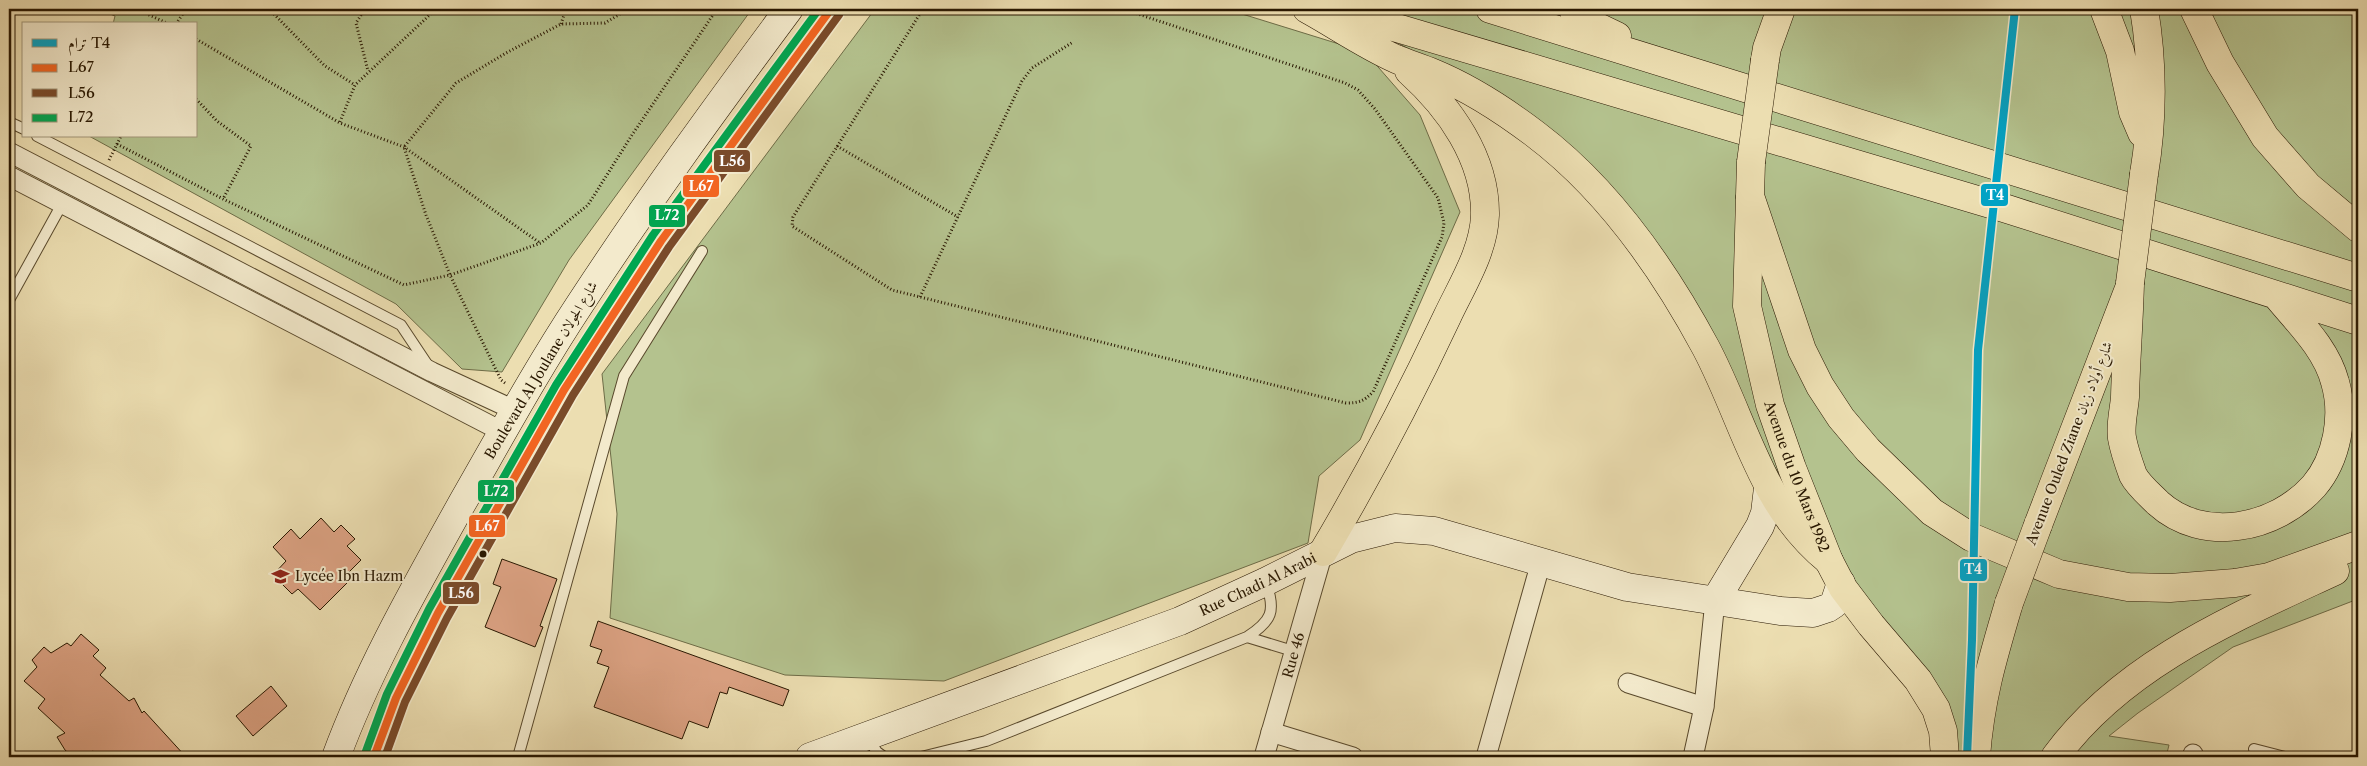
<svg xmlns="http://www.w3.org/2000/svg" width="2367" height="766" font-family="'Libre Caslon Text',Amiri,serif">
<rect width="100%" height="100%" fill="#ecdeb1"/>
<filter id="stains"><feTurbulence type="fractalNoise" baseFrequency=".004" numOctaves="4"/><feColorMatrix values="0 0 0 0 .2 0 0 0 0 .09 0 0 0 0 .02 0 0 0 .5 -.17"/></filter>
<radialGradient id="worn" r=".72"><stop offset=".6" stop-color="#630" stop-opacity="0"/><stop offset="1" stop-color="#630" stop-opacity=".3"/></radialGradient>
<path fill="#b4c28e" stroke="#6e6c47" d="M98,9H752L569,260L502,372L462,369L396,304L89,136H196V24H113L115,16Z
M875,9H1226L1365,52L1420,115L1460,212L1360,440L1319,476L1308,543L944,681L785,675L610,618L617,514L602,374Z
M1313,9H2358V599L2233,647L2138,713L2109,736L2169,745L2166,757H1960L1944,709L1823,545L1745,419L1679,289L1502,99L1383,35Z"/>
<path fill="#dca283" stroke="#281700" d="M321,518L334,532L341,525L355,539L347,546L361,560L343,578L347,583L320,610L298,589L292,594L273,575L286,561L273,547L291,529L300,539Z
M502,559L557,579L540,626L543,627L535,647L485,627L501,587L493,584Z
M598,621L789,690L783,706L729,687L727,694L720,692L708,728L689,721L682,739L594,707L609,667L597,663L602,650L590,646Z
M81,634L99,650L93,656L106,668L100,675L129,701L134,698L142,713L144,711L186,757H100L93,751L83,757H73L65,750L57,737L65,733L38,708L45,699L24,681L37,667L32,660L44,647L51,653L67,643L71,646Z
M271,686L287,706L253,736L236,716Z"/>
<g fill="none" stroke-linecap="round" stroke-linejoin="round">
<defs>
<path id="lane" d="M9,122L24,129
M37,136L401,325L429,367
M9,300L62,204
M1247,637L1293,651
M867,737L877,752L884,757
M2254,749L2285,757
M518,757L624,376L702,251
M921,757L986,741L1247,637C1272,621 1276,611 1266,583"/>
<g id="street">
<path d="M9,152L432,372L514,410"/>
<path d="M9,176L503,432"/>
<path d="M1628,683L1704,707"/>
<path d="M1271,732L1353,757"/>
<path id="s1" d="M1264,757L1323,552"/>
<path d="M1486,757L1541,562"/>
<path d="M1693,757L1704,707L1715,601"/>
<path d="M2192,757L2193,754"/>
</g>
<g id="secondary">
<path d="M1715,601L1760,526L1765,513L1768,488"/>
<path d="M336,757C369,668 415,588 461,505C500,437 537,369 580,304C646,203 717,106 789,9"/>
<path d="M374,757L396,698L438,613L564,390L661,241L831,9"/>
<path id="s2" d="M810,757L1180,621L1265,582L1351,539L1395,528L1434,531L1627,587L1780,611L1813,613L1828,608L1834,604L1841,583"/>
</g>
<g id="primary">
<path id="s3" d="M1750,198L1747,306L1770,405L1792,468L1829,561L1843,588L1871,625L1918,680L1936,709L1943,731L1945,757"/>
<path d="M2038,525L2128,291"/>
<path d="M1976,757C1980,700 1993,657 2009,603"/>
</g>
<path id="highway" d="M1307,9C1336,25 1365,45 1396,59C1408,64 1421,68 1433,73C1467,87 1506,112 1535,134C1608,189 1663,268 1706,348C1746,424 1760,505 1829,561
M1333,9L2004,208L2358,321
M1490,9L2358,278
M1573,9L1592,24L1617,36
M2104,9L2120,51L2133,112L2142,133
M2194,9L2220,63L2265,137L2308,186L2358,228
M1765,60L1767,48L1781,9
M1751,162L1750,196L1802,350L1820,386L1841,418L1868,450L1932,512L1971,537L2059,574L2128,587L2170,588L2235,583L2269,577L2358,545
M2144,174C2153,121 2153,62 2144,9
M2130,283C2129,321 2126,359 2125,397C2124,410 2120,425 2122,438C2124,450 2129,464 2133,475C2138,485 2150,495 2158,503C2203,544 2276,529 2314,486C2337,459 2345,416 2335,382C2326,348 2298,322 2276,295
M1323,552C1368,476 1409,398 1447,317C1462,285 1484,251 1485,215C1486,158 1449,107 1409,71
M2055,757C2123,664 2234,618 2335,571"/>
</defs>
<use href="#lane" stroke="#59492c" stroke-width="12"/>
<use href="#street" stroke="#59492c" stroke-width="21"/>
<use href="#secondary" stroke="#281700" stroke-width="29"/>
<use href="#primary" stroke="#281700" stroke-width="29"/>
<use href="#highway" stroke="#281700" stroke-width="29"/>
<path stroke="#281700" stroke-width="3" stroke-dasharray="1 2.5" stroke-linecap="butt" d="M136,9L169,24
M269,9L325,66L355,85
M365,9L356,23L368,71
M923,9L793,217L792,226L892,290L1346,403C1359,403 1364,401 1373,392L1442,237L1444,223L1438,198L1375,109L1358,90L1345,83L1123,9
M176,24L186,9
M561,24L566,9
M196,39L340,123L404,147L540,243
M196,99L217,121L251,146L223,199
M340,122L355,85L436,9
M117,144L223,199L404,285L450,275L541,243L588,205L632,135L717,9
M837,146L958,217
M109,160L121,136
M920,297L1022,81L1032,68L1073,42
M505,383L501,380L450,275L426,215L404,147L456,83L506,53L561,24L605,23L628,9"/>
<use href="#lane" stroke="#f3eacc" stroke-width="10"/>
<use href="#street" stroke="#f3eacc" stroke-width="19"/>
<use href="#secondary" stroke="#f3eacc" stroke-width="28"/>
<use href="#primary" stroke="#ecdeb1" stroke-width="28"/>
<use href="#highway" stroke="#ecdeb1" stroke-width="28"/>
<defs>
<path id="primary-bridge" d="M2009,603L2038,525"/>
<path id="highway-bridge" d="M1751,162L1765,60
M2130,283L2144,174"/>
</defs>
<use href="#primary-bridge" stroke="#281700" stroke-width="29" stroke-linecap="butt"/>
<use href="#highway-bridge" stroke="#281700" stroke-width="29" stroke-linecap="butt"/>
<use href="#primary-bridge" stroke="#ecdeb1" stroke-width="28"/>
<use href="#highway-bridge" stroke="#ecdeb1" stroke-width="28"/>
<defs>
<path id="bus-1" d="M374,757L396,698L438,613L564,390L661,241L831,9"/>
<path id="bus-2" d="M385,757L405,702L447,618L573,395L669,247L839,15"/>
<path id="bus-3" d="M365,754L387,694L429,609L556,385L653,235L819,9"/>
</defs>
<use href="#bus-1" stroke="#f3eacc" stroke-width="11"/>
<use href="#bus-2" stroke="#f3eacc" stroke-width="11"/>
<use href="#bus-3" stroke="#f3eacc" stroke-width="11"/>
<use href="#bus-1" stroke="#f26522" stroke-width="8"/>
<use href="#bus-2" stroke="#7a4b2a" stroke-width="8"/>
<use href="#bus-3" stroke="#00a651" stroke-width="8"/>
<defs>
<path id="tram-1" d="M1967,757L1972,640L1978,350L2015,9"/>
</defs>
<use href="#tram-1" stroke="#f3eacc" stroke-width="11"/>
<use href="#tram-1" stroke="#02a2c4" stroke-width="8"/>
</g>
<defs>
<symbol id="school-bare" viewBox="-9 -9 18 18"><path d="M0-5L7-2L0 1L-7-2ZM-4 1L0 2.5L4 1V4Q0 6-4 4Z" fill="#8f2418" stroke="#f3eacc" stroke-width="2.5" paint-order="stroke"/></symbol>
</defs>
<g fill-rule="evenodd">
<use href="#school-bare" x="268" y="564" width="25" height="25"/>
</g>
<circle fill="#281700" stroke="#f3eacc" stroke-width="2" cx="483" cy="554" r="4.5"/>
<g text-anchor="middle" dominant-baseline="central" stroke-width="4" stroke-linejoin="round" paint-order="stroke">
<g font-size="14" fill="#281700" stroke="#f3eacc">
<text transform="translate(541 370) rotate(-59)">Boulevard Al Joulane شارع الجولان</text>
<text transform="translate(2069 443) rotate(-69)">Avenue Ouled Ziane شارع أولاد زيان</text>
<text stroke="none"><textPath href="#s3" startOffset="286">Avenue du 10 Mars 1982</textPath></text>
<text stroke="none"><textPath href="#s2" startOffset="480">Rue Chadi Al Arabi</textPath></text>
<text stroke="none"><textPath href="#s1" startOffset="106">Rue 46</textPath></text>
</g>
<g font-size="14" fill="#281700" stroke="#f3eacc" text-anchor="start">
<text x="295" y="576">Lycée Ibn Hazm</text>
</g>
</g>
<g stroke="#f3eacc" stroke-width="2">
<rect x="713" y="149" width="38" height="24" rx="5" fill="#7a4b2a"/>
<rect x="682" y="174" width="38" height="24" rx="5" fill="#f26522"/>
<rect x="1980" y="183" width="29" height="24" rx="5" fill="#02a2c4"/>
<rect x="648" y="204" width="38" height="24" rx="5" fill="#00a651"/>
<rect x="477" y="479" width="38" height="24" rx="5" fill="#00a651"/>
<rect x="468" y="514" width="38" height="24" rx="5" fill="#f26522"/>
<rect x="1959" y="558" width="29" height="24" rx="5" fill="#02a2c4"/>
<rect x="442" y="581" width="38" height="24" rx="5" fill="#7a4b2a"/>
</g>
<g font-size="14" text-anchor="middle" font-weight="bold" fill="#fff">
<text x="732" y="166">L56</text>
<text x="701" y="191">L67</text>
<text x="1995" y="200">T4</text>
<text x="667" y="220">L72</text>
<text x="496" y="496">L72</text>
<text x="487" y="531">L67</text>
<text x="1973" y="574">T4</text>
<text x="461" y="598">L56</text>
</g>
<rect width="2367" height="766" fill="none" stroke="#ecdeb1" stroke-width="30"/>
<rect x="10" y="10" width="2347" height="746" fill="none" stroke="#281700" stroke-width="2.5"/>
<rect x="15" y="15" width="2337" height="736" fill="none" stroke="#281700"/>
<rect x="22" y="22" width="175" height="115" fill="#f3eacc" stroke="#a2967a"/>
<rect x="32" y="39" width="25" height="8" fill="#02a2c4" stroke="#a2967a"/>
<text x="68" y="48" font-size="15" fill="#281700">ترام T4</text>
<rect x="32" y="64" width="25" height="8" fill="#f26522" stroke="#a2967a"/>
<text x="68" y="72" font-size="15" fill="#281700">L67</text>
<rect x="32" y="89" width="25" height="8" fill="#7a4b2a" stroke="#a2967a"/>
<text x="68" y="98" font-size="15" fill="#281700">L56</text>
<rect x="32" y="114" width="25" height="8" fill="#00a651" stroke="#a2967a"/>
<text x="68" y="122" font-size="15" fill="#281700">L72</text>
<rect width="100%" height="100%" filter="url(#stains)"/>
<rect width="100%" height="100%" fill="url(#worn)"/>
</svg>
